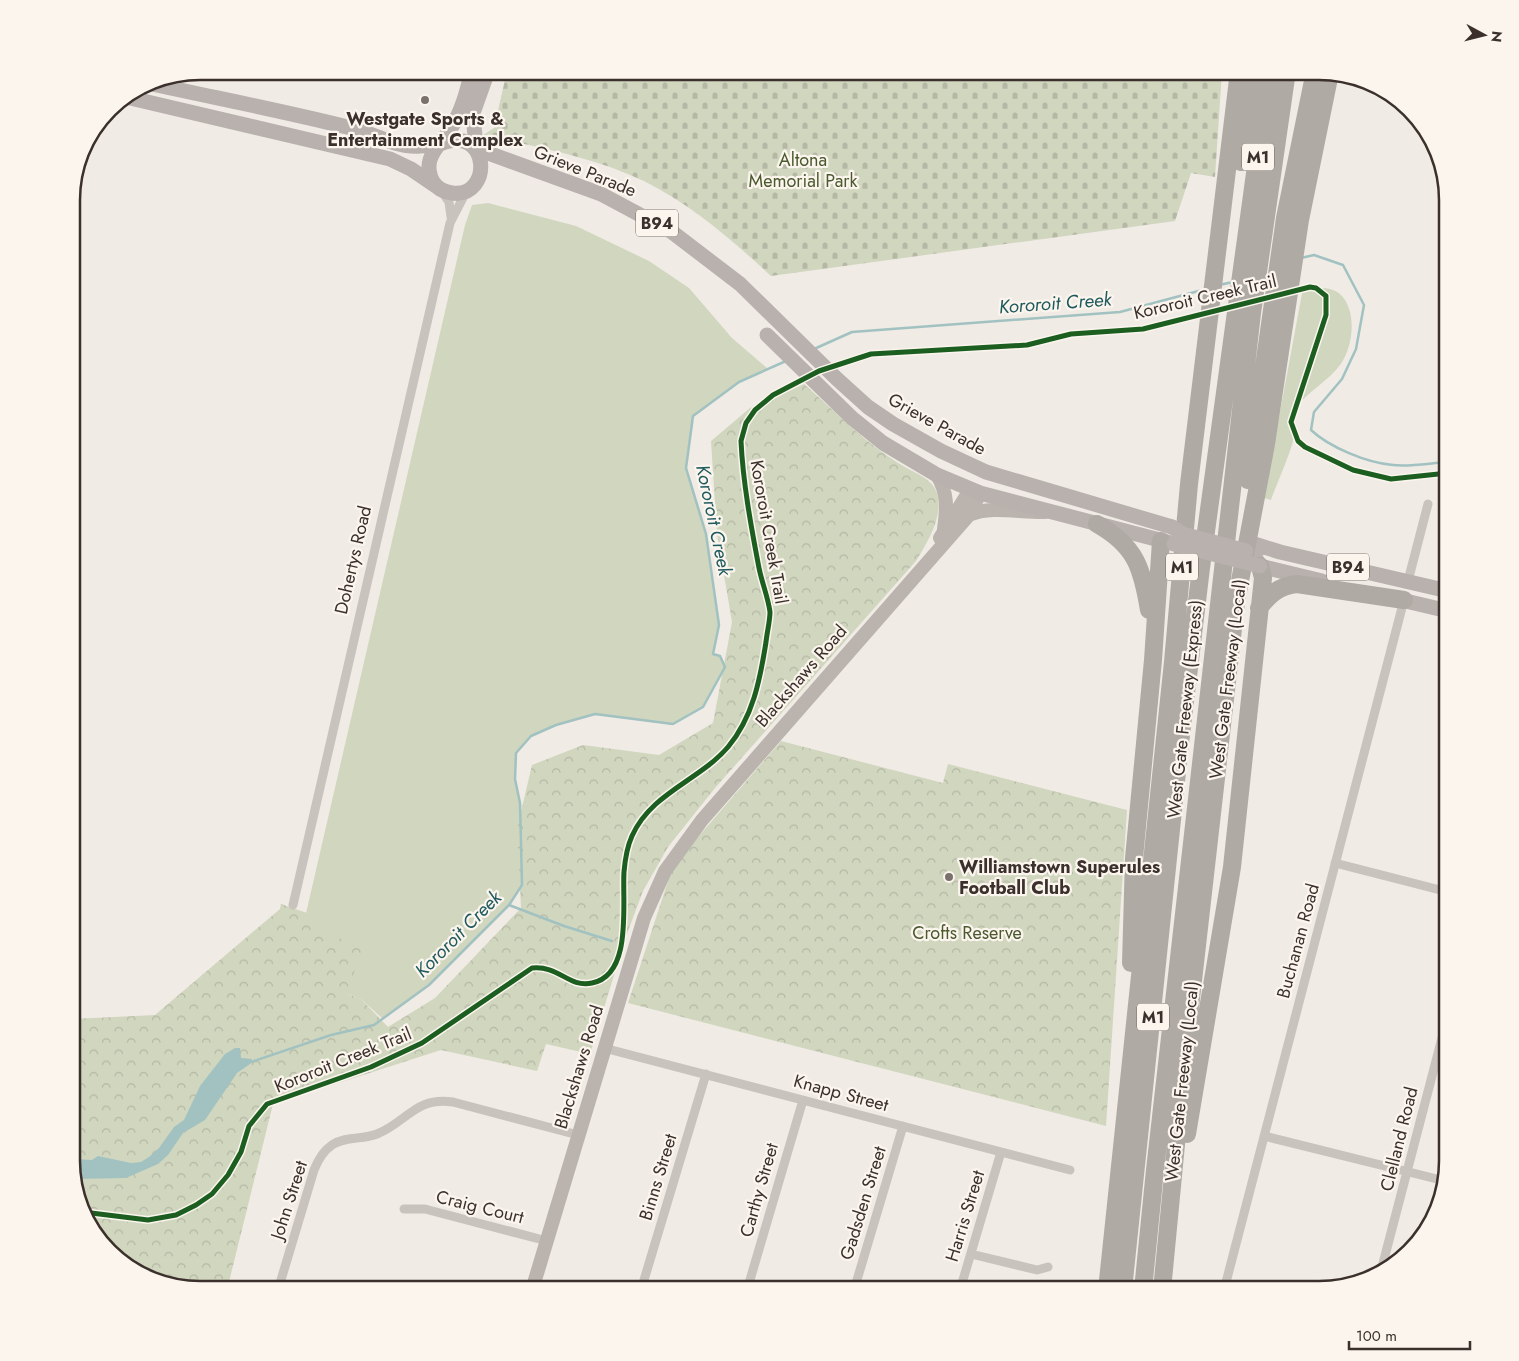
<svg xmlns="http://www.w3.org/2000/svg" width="1519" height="1361" font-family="Jost,sans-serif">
<defs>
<pattern id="forest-crowns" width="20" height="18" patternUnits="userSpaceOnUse" patternTransform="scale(1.25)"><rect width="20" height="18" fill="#d1d6bf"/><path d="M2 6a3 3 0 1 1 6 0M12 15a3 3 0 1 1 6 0" fill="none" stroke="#b4b8a4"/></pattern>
<pattern id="cemetery-stones" width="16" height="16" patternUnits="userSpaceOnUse" patternTransform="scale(1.25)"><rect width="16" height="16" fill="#d1d6bf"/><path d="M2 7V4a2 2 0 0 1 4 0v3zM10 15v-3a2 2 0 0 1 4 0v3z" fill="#b4b8a4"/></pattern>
</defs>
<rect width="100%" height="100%" fill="#f0ebe5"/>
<path fill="#d1d6bf" d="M488,203L576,226L649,261L689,288L732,338L768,369L739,382L693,416L686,468L706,534L719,625L713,654L720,656L725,667L703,707L673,724L595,714L556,725L531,737L516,753L515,779L520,803L522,885L509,905L429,985L383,1019L361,999L347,994L304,922L465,225L472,205Z
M1303,288C1315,288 1331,286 1340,294C1358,311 1353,348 1340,365C1329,380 1307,393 1298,405C1293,413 1295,422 1295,431C1294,446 1277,483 1271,500L1264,498Z"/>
<path fill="url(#forest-crowns)" d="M804,384C837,413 868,446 905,467C919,475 935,480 938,497C942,519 927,543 916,561L715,788L668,847L643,891L625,939L590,1054L546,1044L537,1071L441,1050L273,1104L227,1290H200L151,1280L109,1252L84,1218L72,1169V1019L155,1015L280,909L281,904L307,913L305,922L362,949L347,994L361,999L388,1027L435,998L521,908L517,829L532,765L583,745L659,755L713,723L732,622L717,534L711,441L750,408Z
M781,741L943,783L948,764L1127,810L1106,1126L628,1003L673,866Z"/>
<path fill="url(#cemetery-stones)" d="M507,71H1222L1215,177L1191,173L1175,221L771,276C732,240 692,205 644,181C594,157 537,147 483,135L494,128Z"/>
<path fill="#a1c2c1" d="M235,1048H240L241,1058L252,1059L250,1064L237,1073L205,1120L183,1133L168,1155L158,1164L126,1178L74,1179L72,1161L74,1159L92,1160L98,1156L131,1163L141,1162L149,1157L159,1148L174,1127L184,1120L200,1086L225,1054Z"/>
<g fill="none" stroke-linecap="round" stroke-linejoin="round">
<path stroke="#a1c2c1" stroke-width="2.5" d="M1301,258L1314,255L1343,265L1364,305L1356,349L1342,379L1314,412L1311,430C1329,447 1367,463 1393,465C1410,467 1430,463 1448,462
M1219,285L1233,282
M814,349L852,332L1120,312L1206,289
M509,905L564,926L612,941
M248,1063L331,1035L374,1025L429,985L509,905L522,885L520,803L515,779L516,753L531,736L556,725L595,714L673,724L703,707L725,667L720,656L713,654L719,625L706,534L686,468L693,416L739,382L786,361"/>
<path stroke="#c9c3be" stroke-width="9" d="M441,190L449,202L451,217
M1408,581L1428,504
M1335,863L1448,892
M293,905L450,223L466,192
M604,1048L1070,1170
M1264,1136L1445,1181
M404,1209H425L547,1241
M971,1254L1037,1270L1048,1267
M1381,1271L1448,1015
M278,1290L314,1170C318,1160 323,1151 332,1145C345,1136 362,1140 377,1134C407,1122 416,1096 453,1102L578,1135
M641,1290L706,1074
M747,1290L803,1100
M854,1290L903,1126
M960,1290L1001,1152
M1224,1290L1404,600"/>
<path stroke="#bab3ae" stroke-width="14" d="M937,475C948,493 947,508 944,529
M969,515C991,505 1021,513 1045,512
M940,538L970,490
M532,1290L644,918L665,871L702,820L969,515L980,493"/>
<path stroke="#b8b1ad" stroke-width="15" d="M148,83C215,98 284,111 351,128C388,138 398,152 439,144
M126,97L390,159L411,169L436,186
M440,144C491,123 493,199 452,193C444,192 437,188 433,182C429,176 428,166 430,160C433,148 445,139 451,128C462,111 467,91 472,71
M476,148L473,113L488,71
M477,149L601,194L672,232L740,284L837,379L868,407L893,424L941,451L986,472L1172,527
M767,335L852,418L883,443L937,475L980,493L1171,543
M1248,542L1280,552L1448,591
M1255,557L1260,566L1322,581
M1393,598L1448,611"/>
<path stroke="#afaaa4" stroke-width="18" d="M1241,162L1253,71
M1248,480L1285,218L1315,71
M1097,524C1136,546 1142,568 1149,610
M1259,608C1270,594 1279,586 1297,584L1404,600
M1131,963L1134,858L1153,660L1161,541
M1187,1134L1232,867L1263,578L1260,566
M1107,1290L1173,662L1189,484L1239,71
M1123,1290L1180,743L1201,568L1269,71
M1143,1290L1155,1170L1252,313L1287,71
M1162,1290L1185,1051L1236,602L1266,444L1300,220L1330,73"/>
<path stroke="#b8b1ad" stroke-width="15" d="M1172,527L1183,534L1246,551
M1174,544L1260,566"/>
<defs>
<path id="cycleway" d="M83,1212L148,1220L176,1215L196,1205L212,1194L228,1175L241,1152L249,1126L267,1104L371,1067L422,1043L532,968C559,965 568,988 592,983C633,975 622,903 624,872C625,860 627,847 632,836C651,793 700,780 728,747C753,717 760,680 766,642C767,632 770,621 770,612C768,597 762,583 759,568C751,526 743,483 741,441L746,423L755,410L773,395L819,371L871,354L1027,345L1071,334L1143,329L1310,287L1316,288L1326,296V315L1291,422L1298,441L1305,447L1353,470L1391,479L1448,473"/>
</defs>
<use href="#cycleway" stroke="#fbf5ee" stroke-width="8"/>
<use href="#cycleway" stroke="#1b5e20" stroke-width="5"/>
</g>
<g fill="#7a716c" stroke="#fbf5ee" stroke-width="2">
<circle cx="425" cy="100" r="5"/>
<circle cx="949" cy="877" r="5"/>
</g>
<g text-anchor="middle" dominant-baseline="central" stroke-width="4.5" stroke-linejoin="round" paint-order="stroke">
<g fill="#fbf5ee" stroke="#756b66" stroke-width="1">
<rect x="1242" y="143.5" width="32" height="27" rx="4"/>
<rect x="636" y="209.5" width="42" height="27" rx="4"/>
<rect x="1166" y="553.5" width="32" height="27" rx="4"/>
<rect x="1327" y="553.5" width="42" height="27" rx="4"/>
<rect x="1137" y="1003.5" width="32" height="27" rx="4"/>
</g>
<g font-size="16" font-weight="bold" fill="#3b302b">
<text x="1258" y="157">M1</text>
<text x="657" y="223">B94</text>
<text x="1182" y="567">M1</text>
<text x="1348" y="567">B94</text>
<text x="1153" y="1017">M1</text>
</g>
<g font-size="18" font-weight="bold" fill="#3b302b" stroke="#fbf5ee">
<text x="425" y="119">Westgate Sports &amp;<tspan x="425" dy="21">Entertainment Complex</tspan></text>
<text x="959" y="867" text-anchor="start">Williamstown Superules<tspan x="959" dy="21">Football Club</tspan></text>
</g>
<g font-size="18" fill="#4a5a2e" stroke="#fbf5ee">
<text x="803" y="160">Altona<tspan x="803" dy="21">Memorial Park</tspan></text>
<text x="967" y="933">Crofts Reserve</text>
</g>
<g font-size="18" fill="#3b302b" stroke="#fbf5ee">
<text transform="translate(585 171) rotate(22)">Grieve Parade</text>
<text transform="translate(1205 297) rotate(-13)">Kororoit Creek Trail</text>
<text transform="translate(937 424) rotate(29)">Grieve Parade</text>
<text transform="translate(769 532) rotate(80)">Kororoit Creek Trail</text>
<text transform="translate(353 560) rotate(-77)">Dohertys Road</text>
<text transform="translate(801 676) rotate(-49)">Blackshaws Road</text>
<text transform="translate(1228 679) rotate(-83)">West Gate Freeway (Local)</text>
<text transform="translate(1185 709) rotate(-84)">West Gate Freeway (Express)</text>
<text transform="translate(1298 941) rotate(-75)">Buchanan Road</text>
<text transform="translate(343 1060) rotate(-22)">Kororoit Creek Trail</text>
<text transform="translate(579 1067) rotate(-73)">Blackshaws Road</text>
<text transform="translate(1182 1081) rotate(-84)">West Gate Freeway (Local)</text>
<text transform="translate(841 1093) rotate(15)">Knapp Street</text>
<text transform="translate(1399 1139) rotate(-76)">Clelland Road</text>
<text transform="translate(658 1177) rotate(-73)">Binns Street</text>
<text transform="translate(759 1190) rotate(-74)">Carthy Street</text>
<text transform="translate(289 1200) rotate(-72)">John Street</text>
<text transform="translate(863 1203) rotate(-73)">Gadsden Street</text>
<text transform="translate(480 1207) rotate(14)">Craig Court</text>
<text transform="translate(965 1216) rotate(-73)">Harris Street</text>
</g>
<g font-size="19" font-style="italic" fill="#1f5a5e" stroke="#fbf5ee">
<text transform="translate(1055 303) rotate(-4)">Kororoit Creek</text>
<text transform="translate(714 520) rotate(78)">Kororoit Creek</text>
<text transform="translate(458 934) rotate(-45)">Kororoit Creek</text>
</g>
</g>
<path d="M0 0H1519V1361H0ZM200 80H1319A120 120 0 0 1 1439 200V1161A120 120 0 0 1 1319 1281H200A120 120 0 0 1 80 1161V200A120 120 0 0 1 200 80Z" fill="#fbf5ee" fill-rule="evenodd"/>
<path fill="none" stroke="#3b302b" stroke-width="2.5" d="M200 80H1319A120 120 0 0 1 1439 200V1161A120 120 0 0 1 1319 1281H200A120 120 0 0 1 80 1161V200A120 120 0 0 1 200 80Z"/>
<g transform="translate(1484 35) rotate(97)" stroke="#fbf5ee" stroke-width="4" paint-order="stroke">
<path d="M0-4L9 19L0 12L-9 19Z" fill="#3b302b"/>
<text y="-8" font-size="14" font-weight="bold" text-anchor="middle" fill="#3b302b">N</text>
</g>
<path d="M1349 1341v8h121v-8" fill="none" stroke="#3b302b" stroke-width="2.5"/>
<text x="1356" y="1341" font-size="15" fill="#3b302b" stroke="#fbf5ee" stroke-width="4" paint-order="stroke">100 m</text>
</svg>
